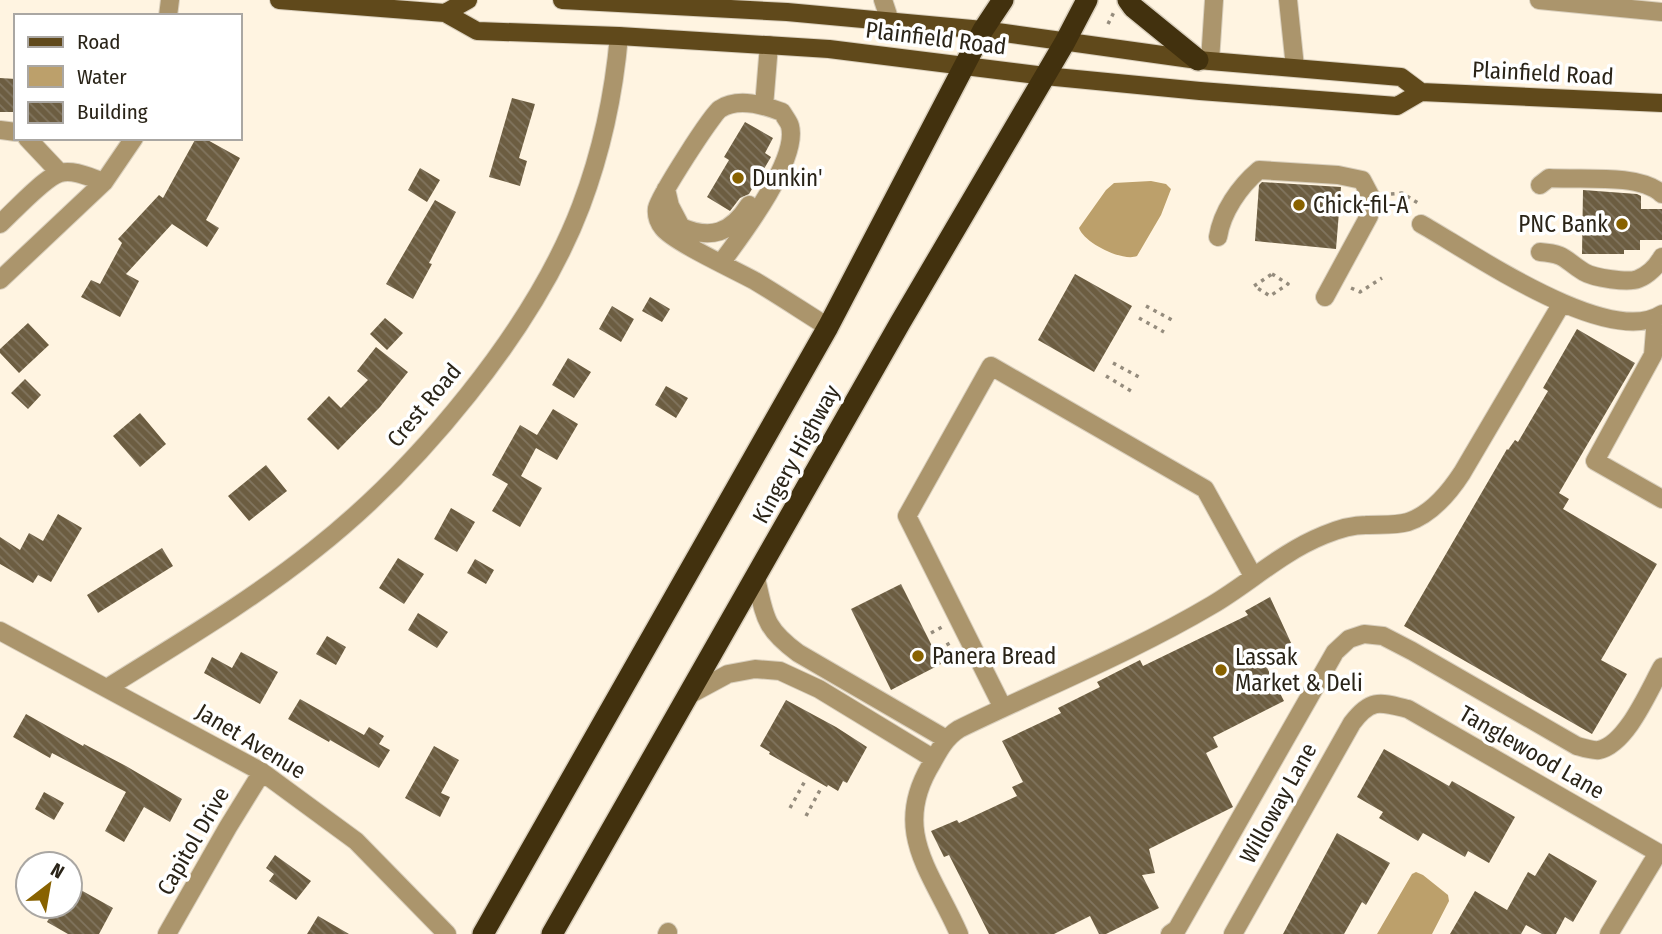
<svg xmlns="http://www.w3.org/2000/svg" width="1662" height="934" font-family="'Fira Sans Condensed',sans-serif">
<defs>
<pattern id="building-back-hatch" width="6" height="6" patternUnits="userSpaceOnUse" patternTransform="scale(1.75)"><rect width="6" height="6" fill="#6c5d41"/><path d="M-1 5l2 2M0 0l6 6M5-1l2 2" fill="none" stroke="#81755f"/></pattern>
</defs>
<rect width="100%" height="100%" fill="#fff4e1"/>
<path fill="#bca06b" d="M1151,181L1166,184L1171,189L1161,215L1137,256C1123,262 1084,243 1079,228L1106,190L1114,183Z
M1416,872L1423,875L1448,895L1449,901L1432,934H1377L1412,874Z"/>
<path fill="url(#building-back-hatch)" d="M0,78L16,79V112H0Z
M512,98L535,104L519,158L527,161L520,186L489,177Z
M745,122L773,138L765,153L771,157L749,194L740,198L730,211L707,197L729,160L724,157Z
M196,138H204L240,158L206,220L219,228L207,247L172,224L126,274L139,281L120,317L81,297L91,280L100,284L122,243L118,239L159,195L163,198Z
M420,168L440,180L427,202L408,190Z
M1262,182L1341,187L1336,249L1255,241L1259,185Z
M1583,190L1637,194L1641,196V209H1662V240H1640V250H1624V254H1582Z
M435,200L456,212L429,263L432,264L413,299L386,284Z
M1075,274L1132,306L1094,372L1038,340Z
M650,297L670,309L662,322L642,311Z
M612,306L634,319L621,342L599,329Z
M385,318L403,333L387,350L370,334Z
M28,323L49,345L19,373L0,353V349Z
M1577,329L1635,363L1559,493L1569,499L1563,509L1657,564L1601,660L1627,674L1592,734L1404,626L1507,449L1508,450L1515,440L1518,442L1548,391L1543,388Z
M376,347L408,372L380,407L338,450L307,419L329,396L341,408L368,380L357,371Z
M568,358L591,372L574,398L552,385Z
M25,379L41,395L28,409L11,393Z
M666,386L688,398L676,418L655,405Z
M553,409L578,424L557,460L536,448L521,476L542,488L520,527L492,511L508,484L492,475L520,425L537,435Z
M140,413L166,444L140,467L113,436Z
M266,465L287,491L249,521L228,496Z
M451,508L475,522L457,552L434,539Z
M58,514L82,528L51,582L38,575L33,583L0,564V537L20,550L29,533L43,541Z
M162,548L173,566L98,613L87,595Z
M398,558L424,574L404,604L379,588Z
M475,559L494,570L486,584L467,573Z
M901,584L941,664L891,690L851,609Z
M1270,597L1292,645L1263,660L1284,701L1213,737L1218,747L1206,753L1233,807L1149,849L1155,873L1142,875L1159,908L1106,934H1099L1090,916L1054,934H989L949,855L944,857L931,831L957,820L959,823L1017,796L1012,787L1023,782L1002,741L1061,713L1058,708L1100,687L1097,682L1140,660L1143,666L1248,615L1245,611Z
M418,613L448,632L437,648L408,630Z
M327,636L346,647L336,665L316,654Z
M241,652L278,672L260,704L204,673L212,657L232,668Z
M300,699L364,735L369,727L384,736L379,744L390,750L379,768L330,740L329,742L288,719Z
M786,700L836,727L867,747L847,783L843,781L838,791L828,785L827,787L769,754L770,752L760,746Z
M26,714L83,746L84,744L126,766L182,799L170,822L144,807L124,842L105,831L126,792L52,753L50,758L13,737Z
M434,746L459,760L441,793L450,797L440,817L405,798Z
M1384,749L1449,786L1452,781L1515,817L1489,863L1468,851L1465,857L1423,833L1418,841L1379,818L1383,812L1357,797Z
M44,792L64,803L54,820L35,809Z
M1337,833L1390,863L1366,905L1362,902L1344,934H1283Z
M1549,853L1597,881L1573,922L1565,917L1556,934H1542L1526,925L1521,934H1450L1475,891L1507,910L1528,872L1535,876Z
M275,855L311,881L296,900L269,881L274,874L266,868Z
M70,884L113,908L99,934H68L47,922L56,906H70Z
M318,916L349,934H307Z"/>
<g fill="none" stroke-linecap="round" stroke-linejoin="round">
<defs>
<path id="minor" d="M883,0L890,21
M1288,0L1295,67
M1539,0L1662,12
M168,16L170,0
M1210,61L1214,0
M764,106L769,45
M0,130L16,132
M27,138L60,173
M1540,185L1549,178C1580,180 1639,173 1662,194
M666,189L670,206L681,227C711,240 731,233 749,205
M0,224C13,212 45,177 60,173C74,169 91,178 104,182
M1421,224C1471,252 1609,349 1662,314
M1218,237C1222,212 1239,187 1259,170L1338,175L1362,180L1372,199L1369,216L1325,297
M1540,252C1567,254 1564,260 1584,272C1594,278 1628,283 1638,279C1648,275 1657,266 1662,257
M721,263C741,236 799,160 790,126C789,122 784,116 782,112C764,105 738,97 720,109C712,114 659,197 657,208C656,216 658,222 663,228C672,241 737,271 755,281C780,296 804,312 828,327
M0,280L104,182L134,138
M1656,318L1653,355L1595,461L1662,499
M756,578C765,617 764,628 798,653L946,739
M0,631L262,772L356,841L447,934
M107,688C177,644 249,602 314,550C417,469 534,330 581,206C601,153 614,93 619,36
M689,695L728,674L755,669L780,671L819,689L934,759
M1003,708L907,516L991,366L1205,489L1253,576
M167,934L228,827L262,772
M667,934L668,932
M959,934C932,872 890,831 932,763C939,750 946,737 959,729C1043,688 1131,653 1212,605C1251,582 1280,553 1324,535C1336,530 1353,525 1366,525C1379,524 1394,526 1408,522C1432,514 1449,493 1462,473L1562,303
M1170,934L1177,929L1335,652L1349,639L1364,634L1383,636L1412,651L1577,746C1584,748 1593,751 1599,750C1627,744 1649,690 1662,667
M1233,934L1352,723C1371,698 1380,702 1408,709L1662,855
M1609,934L1658,853"/>
<path id="major" d="M279,0L445,13L477,31L619,36L829,49L1045,76L1200,91L1397,106L1421,92L1662,103
M562,0L787,12L983,30L1198,60L1401,77L1421,92
M445,13L468,0"/>
<path id="highway" d="M1128,0L1133,7L1198,60
M483,934L828,327L983,30L1003,0
M552,934L900,323L1065,42L1087,0"/>
</defs>
<use href="#minor" stroke="#d9cfbd" stroke-width="20"/>
<use href="#major" stroke="#d9cfbd" stroke-width="20"/>
<use href="#highway" stroke="#d9cfbd" stroke-width="24"/>
<path stroke="#958c7d" stroke-width="3.5" stroke-dasharray="3.5 5" stroke-linecap="butt" d="M1108,24L1114,12
M1391,194L1402,193L1418,203L1417,206
M1339,213L1350,210
M1272,274L1288,284L1270,296L1254,286Z
M1351,288L1360,292L1382,278
M1146,306L1172,320
M1139,318L1164,332
M1113,363L1139,377
M1106,376L1131,391
M931,633L942,627
M939,649L950,643
M790,808L805,781
M806,816L820,790"/>
<use href="#minor" stroke="#ab956c" stroke-width="18"/>
<use href="#major" stroke="#60491b" stroke-width="18"/>
<use href="#highway" stroke="#42310e" stroke-width="21"/>
</g>
<g fill="#886200" stroke="#fff" stroke-width="2.5">
<circle cx="738" cy="178" r="7"/>
<circle cx="1299" cy="205" r="7"/>
<circle cx="1622" cy="224" r="7"/>
<circle cx="918" cy="656" r="7"/>
<circle cx="1221" cy="670" r="7"/>
</g>
<g text-anchor="middle" dominant-baseline="central" stroke-width="7" stroke-linejoin="round" paint-order="stroke">
<g font-size="23" fill="#2a2418" stroke="#fff">
<text transform="translate(936 38) rotate(7)">Plainfield Road</text>
<text transform="translate(1543 73) rotate(3)">Plainfield Road</text>
<text transform="translate(424 405) rotate(-50)">Crest Road</text>
<text transform="translate(796 454) rotate(-61)">Kingery Highway</text>
<text transform="translate(251 741) rotate(31)">Janet Avenue</text>
<text transform="translate(1532 752) rotate(30)">Tanglewood Lane</text>
<text transform="translate(1278 803) rotate(-61)">Willoway Lane</text>
<text transform="translate(193 841) rotate(-60)">Capitol Drive</text>
</g>
<g font-size="23" fill="#2a2418" stroke="#fff" text-anchor="start">
<text x="752" y="178">Dunkin'</text>
<text x="1313" y="205">Chick-fil-A</text>
<text x="1608" y="224" text-anchor="end">PNC Bank</text>
<text x="932" y="656">Panera Bread</text>
<text x="1235" y="657">Lassak<tspan x="1235" dy="26">Market &amp; Deli</tspan></text>
</g>
</g>
<rect x="14" y="14" width="228" height="126" fill="#ffffff" stroke="#aaa7a3" stroke-width="2"/>
<rect x="28" y="37" width="35" height="10" fill="#60491b" stroke="#aaa7a3" stroke-width="2"/>
<text x="77" y="49" font-size="21" fill="#2a2418">Road</text>
<rect x="28" y="66" width="35" height="21" fill="#bca06b" stroke="#aaa7a3" stroke-width="2"/>
<text x="77" y="84" font-size="21" fill="#2a2418">Water</text>
<rect x="28" y="102" width="35" height="21" fill="url(#building-back-hatch)" stroke="#aaa7a3" stroke-width="2"/>
<text x="77" y="119" font-size="21" fill="#2a2418">Building</text>
<g transform="translate(49 885) rotate(31)"><circle r="33" fill="#ffffff" stroke="#aaa7a3" stroke-width="2"/>
<path d="M0-5L12 26L0 18L-12 26Z" fill="#886200"/>
<text y="-10" font-size="19" font-weight="bold" text-anchor="middle" fill="#2a2418">N</text>
</g>
</svg>
